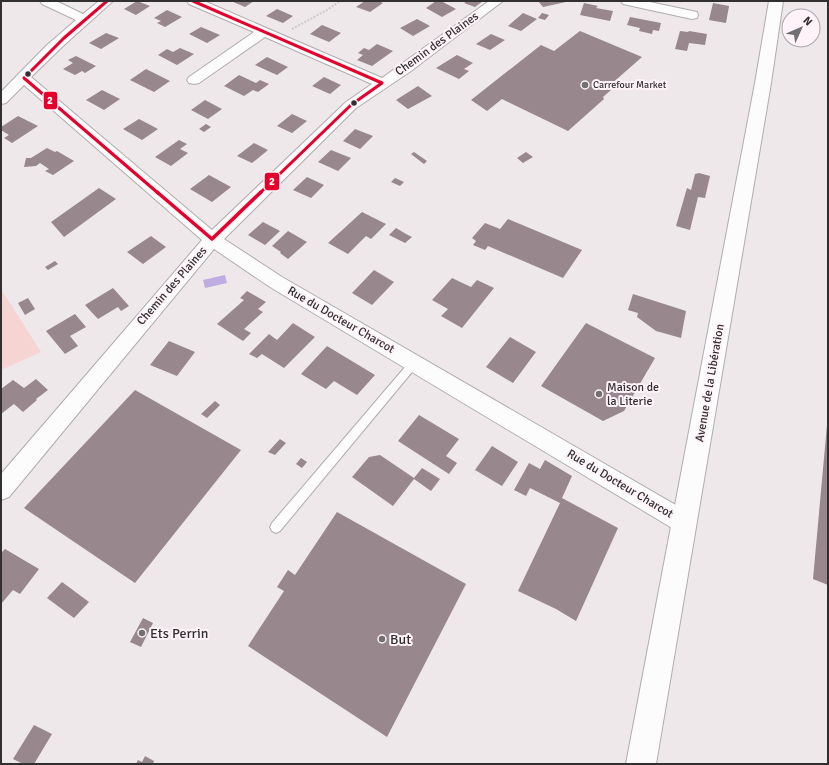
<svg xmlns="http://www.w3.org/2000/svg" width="829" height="765" font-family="Signika,sans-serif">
<rect width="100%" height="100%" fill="#eee8eb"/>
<path fill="#f5d4d2" d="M1,289L41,352L1,370Z"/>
<path fill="#bface0" d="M225,275L227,283L205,288L203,280Z"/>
<path fill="#98878c" d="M137,1L150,6L136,15L124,9Z
M231,1H254L245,7Z
M365,1H378L383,3L370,12L356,7Z
M436,1H441L456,9L442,17L426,8Z
M467,1H483L475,7L464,3Z
M538,1H566V2L543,7Z
M584,3L598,6L596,8L613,11L610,21L580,15Z
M713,3L729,6L726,23L709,20Z
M277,9L293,16L283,23L266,16Z
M167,10L182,17L165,27L157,23L161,21L154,18Z
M523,13L537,19L521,31L508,26Z
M542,13L549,15L545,20L538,18Z
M630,17L661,23L659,31L653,30L652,34L639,31L640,28L627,25Z
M417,19L430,26L413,36L400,28Z
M322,25L341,33L329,42L310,34Z
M201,27L220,35L207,43L189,34Z
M580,31L642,57L609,86L611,90L603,97L604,99L568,131L502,99L487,111L471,100L541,45L554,51Z
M680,31L688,32L689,31L707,34L705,45L689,43L687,51L675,49Z
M106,33L119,38L101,49L89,43Z
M491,34L505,40L490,50L476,44Z
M377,44L393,51L372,66L357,60L363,55L358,53L364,48L369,50Z
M180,48L194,54L177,65L158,55L167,49L173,52Z
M457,55L473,63L464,69L469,71L459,79L436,68Z
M76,56L96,66L85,73L82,71L75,75L63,69L73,63L68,60Z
M267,57L288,67L277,75L255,65Z
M146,69L170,81L154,92L130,80Z
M239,75L256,83L260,80L269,84L258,92L253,90L244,96L224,86Z
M324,77L341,85L330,94L312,86Z
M418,86L432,96L408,109L396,100Z
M102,90L120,99L104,110L86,100Z
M205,100L222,109L208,119L191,110Z
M292,114L307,121L292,133L277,126Z
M18,116L38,126L12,143L4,138L9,135L1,130V127Z
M139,119L158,129L142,140L123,129Z
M206,124L211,127L204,132L199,129Z
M355,129L373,136L360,149L343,141Z
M179,140L187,144L180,149L188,153L171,166L155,157Z
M254,143L268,150L252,163L237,156Z
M47,148L55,152L57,151L74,161L53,175L45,171L49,169L40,163L36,166L24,167L26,158H31Z
M331,150L351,158L338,171L318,162Z
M414,152L427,161L424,164L411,154Z
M526,152L533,157L523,163L517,158Z
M699,173L710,176L705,198L698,197L690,230L676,226L687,188L691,190L695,174Z
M209,175L231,187L212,202L190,189Z
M307,177L324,185L311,198L293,190Z
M395,178L404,182L400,186L391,182Z
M99,188L116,199L64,237L51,222Z
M362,212L386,224L371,239L366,236L348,254L328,243Z
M508,219L582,250L563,278L488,246L485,250L473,245L476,241L472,238L485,223L500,229Z
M263,222L280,231L265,245L248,235Z
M396,228L406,234L412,237L405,243L389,235Z
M288,231L307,242L288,259L280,253L281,252L272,246Z
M151,236L166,247L143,264L127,252Z
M55,261L58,264L48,270L45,267Z
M374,270L394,282L372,305L352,293Z
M452,278L471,287L477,280L494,288L462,328L441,316L448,309L432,300Z
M113,288L129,306L121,311L118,307L98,319L85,305Z
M247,291L266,302L258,309L263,312L244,329L251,333L243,341L217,324L244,300L240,298Z
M633,294L686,311L681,338L656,331L637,317L638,313L628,310Z
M28,298L35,309L25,315L18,303Z
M75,314L86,327L70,336L78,346L65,354L46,331Z
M293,323L315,337L284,368L262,354L257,358L249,354L269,334L277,340Z
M586,323L655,358L624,411L603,421L541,386Z
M510,337L536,352L513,383L486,367Z
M169,341L195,352L177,376L150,365Z
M327,346L375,375L357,395L334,381L326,389L301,374Z
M36,379L48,390L36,399L37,400L23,412L14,404L1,414V389L13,380L24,388Z
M135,390L241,450L135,583L24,508Z
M215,401L220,405L207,418L201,414Z
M419,415L459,439L446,456L457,463L449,474L398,441Z
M827,425H828V585L813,579Z
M280,439L286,443L275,455L268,452Z
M492,446L518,462L502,486L475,470Z
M380,455L414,478L422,468L440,479L431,491L414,479L393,506L352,477L369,457Z
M301,458L307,462L302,468L296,464Z
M545,460L572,476L562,498L618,528L576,621L556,609L518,591L560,503L530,488L526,496L514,490L529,463L540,469Z
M337,512L466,584L387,737L248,646L284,591L277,587L288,570L295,575Z
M5,549L39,569L20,594L13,590L1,604V553Z
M62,582L89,602L74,618L47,598Z
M143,618L153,623L141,647L130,642Z
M34,725L52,734L34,764H23L13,759Z
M145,756L154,761L153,764H136L138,760L142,762Z"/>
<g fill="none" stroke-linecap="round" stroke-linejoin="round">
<defs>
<path id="lane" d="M414,359L417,360L419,363L417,366L280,531L276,533L272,531L270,527L272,523L411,360Z"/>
<path id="street" d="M40,1H56L83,14L99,1H113L63,46L31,77L212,230L346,102L372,84L265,37L199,83L194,84L189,83L187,80L189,77L254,32L189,4L187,1H204L382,78L489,1H503L411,71L356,108L224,239L282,277L693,515L696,523L693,531L685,534L677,531L270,287L214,249L9,497L1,500V474L202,240L24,85L6,103L1,104V92L46,46L76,20L42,4Z
M621,1H645L697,12L698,15L697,18L692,19L623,4Z"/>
<path id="secondary" d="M769,1H783L771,83L656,764H626L755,83Z"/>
</defs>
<use href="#lane" stroke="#b0acae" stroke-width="2"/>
<use href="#street" stroke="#b0acae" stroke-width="2"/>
<use href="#secondary" stroke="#b0acae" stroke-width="2"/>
<path stroke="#cac8ca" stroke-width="2" stroke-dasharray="2 1.5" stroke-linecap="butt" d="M292,29L327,10L340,1"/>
<use href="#lane" fill="#fcfcfc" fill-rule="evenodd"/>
<use href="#street" fill="#fcfcfc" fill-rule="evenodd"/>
<use href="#secondary" fill="#fcfcfc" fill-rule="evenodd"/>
<defs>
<path id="bus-1-far1" d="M107,1L64,38L24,78L158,193
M193,1L382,83
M260,193L351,105L382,83"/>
<path id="bus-1" d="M157,192L212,239L261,192"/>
</defs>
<use href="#bus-1-far1" stroke="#fdf3f9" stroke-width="5"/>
<use href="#bus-1" stroke="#fdf3f9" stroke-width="6"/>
<use href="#bus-1-far1" stroke="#e4002b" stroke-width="3"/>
<use href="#bus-1" stroke="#e4002b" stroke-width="3.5"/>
</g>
<g fill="#322f31" stroke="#fdf3f9" stroke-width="1.5">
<circle cx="28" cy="74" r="3.5"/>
<circle cx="354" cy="103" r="3.5"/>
</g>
<g fill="#747072" stroke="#fdf3f9" stroke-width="1.5">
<circle cx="585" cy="85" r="4"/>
<circle cx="599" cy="394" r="4"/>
<circle cx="142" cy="633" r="4"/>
<circle cx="382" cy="639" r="4"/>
</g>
<g text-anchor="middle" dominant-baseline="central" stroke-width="4" stroke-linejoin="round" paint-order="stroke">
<g font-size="10" fill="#322f31" stroke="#fdf3f9" text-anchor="start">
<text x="593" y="85">Carrefour Market</text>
</g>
<g font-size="12" fill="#322f31" stroke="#fdf3f9">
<text transform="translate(437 44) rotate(-36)">Chemin des Plaines</text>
<text transform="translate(172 286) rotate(-49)">Chemin des Plaines</text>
<text transform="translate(341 320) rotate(30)">Rue du Docteur Charcot</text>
<text transform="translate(710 383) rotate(-80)">Avenue de la Libération</text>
<text transform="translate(620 484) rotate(31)">Rue du Docteur Charcot</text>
</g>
<g font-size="12" fill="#322f31" stroke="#fdf3f9" text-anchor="start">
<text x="607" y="387">Maison de<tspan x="607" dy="14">la Literie</tspan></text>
</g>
<g font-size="14" fill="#322f31" stroke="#fdf3f9" text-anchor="start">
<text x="150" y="633">Ets Perrin</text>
<text x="390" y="639">But</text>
</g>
</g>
<g stroke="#fdf3f9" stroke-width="1.5">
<rect x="43" y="91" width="15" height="19" rx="4" fill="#e4002b"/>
<rect x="264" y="172" width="16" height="19" rx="4" fill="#e4002b"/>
</g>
<g font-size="11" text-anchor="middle" font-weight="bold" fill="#fff">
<text x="50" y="104">2</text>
<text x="272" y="185">2</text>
</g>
<rect width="829" height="765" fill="none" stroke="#322f31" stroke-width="4"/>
<g transform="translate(801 28) rotate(45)"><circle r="19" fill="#fdf3f9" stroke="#aca5a9"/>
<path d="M0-3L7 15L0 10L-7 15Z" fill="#747072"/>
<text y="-6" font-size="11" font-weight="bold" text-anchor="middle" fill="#322f31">N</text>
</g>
</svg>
